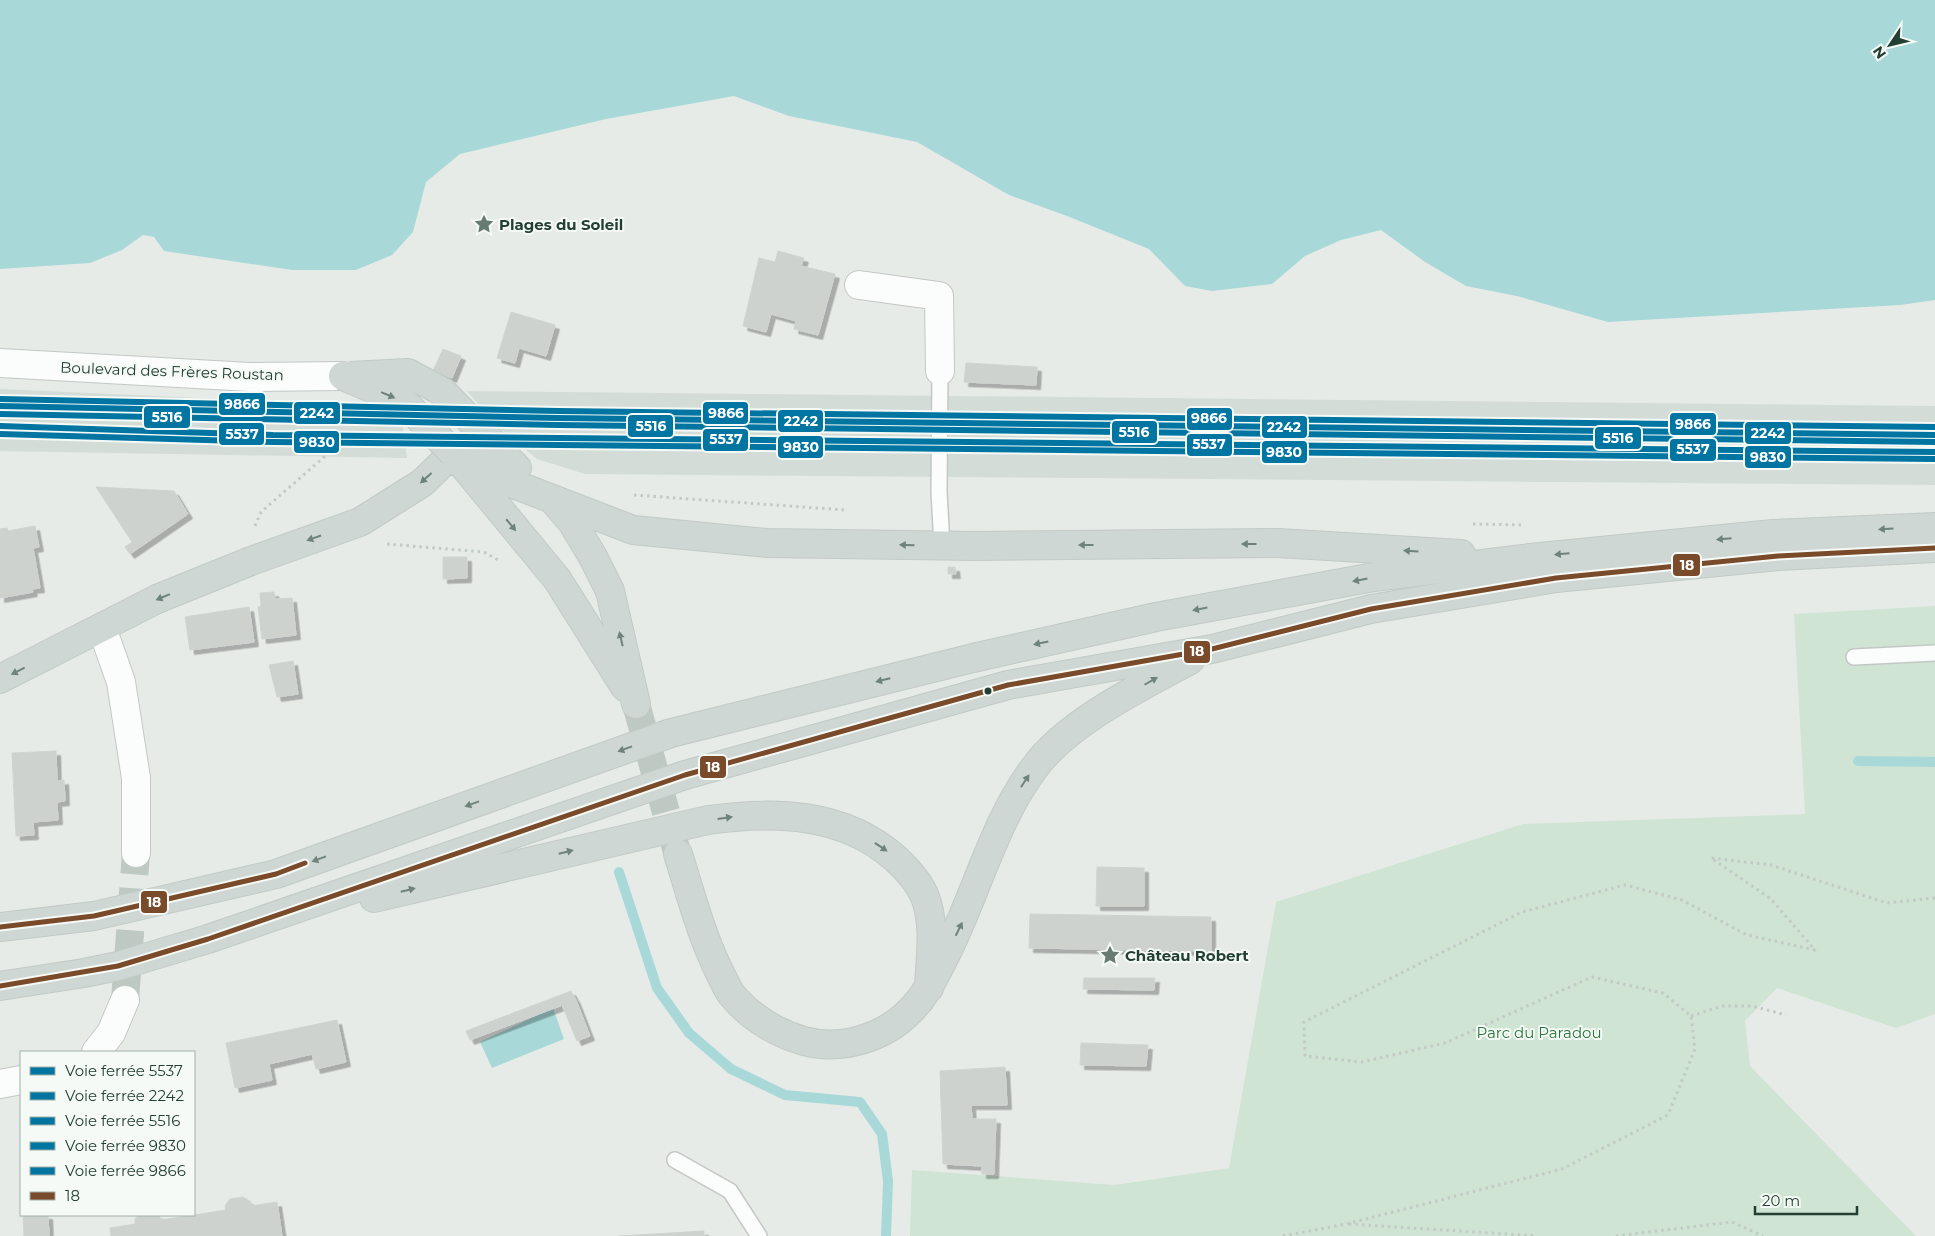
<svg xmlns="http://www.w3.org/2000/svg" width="1935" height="1236" font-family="Montserrat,sans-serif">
<defs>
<filter id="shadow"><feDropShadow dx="4.5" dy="4.5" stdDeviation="0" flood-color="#0004"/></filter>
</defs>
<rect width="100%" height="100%" fill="#e6ebe8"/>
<path fill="#d4dcd7" d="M0,389L382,406L403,427L407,458L0,451Z
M467,391L1935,406V485L585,474L537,459L499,428Z"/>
<path fill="#cfe4d3" d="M1935,606V1014L1896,1028L1777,988L1745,1021L1750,1066L1916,1236H910L912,1170L1115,1185L1229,1168L1276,902L1523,824L1805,814L1794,614Z"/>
<path fill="#a8d9d8" d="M0,0H1935V300L1900,305L1608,322L1517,296L1466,286L1425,262L1381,230L1341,240L1305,256L1272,284L1212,291L1185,286L1149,249L1067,216L1009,195L917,142L789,116L734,96L606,119L460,154L426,182L413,232L392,255L356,270H292L164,251L154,237L143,235L122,250L90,263L0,269Z
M553,1008L564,1039L492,1068L480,1042Z"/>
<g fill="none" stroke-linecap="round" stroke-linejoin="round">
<path stroke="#a8d9d8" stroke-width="10" d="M1858,761L1935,762
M619,872L657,988L689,1033L731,1069L785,1095L860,1102L882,1134L888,1181L886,1236"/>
</g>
<path fill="#cdd2cf" stroke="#cfd4d1" filter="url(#shadow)" d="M778,251L804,258L801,266L835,274L818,335L794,329L796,321L771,314L766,332L743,326L759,258L775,262Z
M511,312L555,325L546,356L519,348L515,363L497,358Z
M443,349L461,356L452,378L433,371Z
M966,363L1037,367L1036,385L964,382Z
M96,487L174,491L188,514L130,554L125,547L132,542Z
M35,526L39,547L33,548L32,542L11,546L9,541L0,542V529L7,528L8,531Z
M9,541L11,546L32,542L40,588L32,589L33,592L0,598V542Z
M443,557H467V578L443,579Z
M948,567H955L956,574H948Z
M274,592L275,599L292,598L296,635L262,639L258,607L261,606L260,593Z
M249,607L254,642L190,650L185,617Z
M293,661L298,694L277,697L269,665Z
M56,751L57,781L64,780L65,801L57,802L58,820L33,822L34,835L16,836L12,753Z
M1097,867L1144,868V906H1096Z
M1030,914L1211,917V951L1029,948Z
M1084,978H1155L1154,990L1083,989Z
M571,991L576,1000L470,1040L466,1031Z
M576,1000L590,1036L577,1041L562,1005Z
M337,1020L346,1062L316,1069L312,1054L269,1064L272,1080L235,1088L226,1043Z
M1081,1043L1148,1045L1146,1066L1080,1065Z
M1005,1067L1007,1105H971L972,1119H996L994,1174H982V1166L943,1164L940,1071Z
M243,1197L251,1202V1206L277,1202L282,1236H111L110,1228L135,1224V1219L139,1215H159L161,1220L226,1210L225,1206L230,1199Z
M23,1215H48L49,1236H24Z
M704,1231V1236H619Z"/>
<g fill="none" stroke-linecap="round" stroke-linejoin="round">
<path stroke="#bfc9c4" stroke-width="28" stroke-dasharray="28 14" stroke-linecap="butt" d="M125,1000L136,853"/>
<path stroke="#bfc9c4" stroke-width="28" stroke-dasharray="28 14" stroke-linecap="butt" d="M636,704L677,852"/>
<defs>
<path id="lane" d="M940,371L939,492L942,545
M1854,657L1935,653
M675,1160L730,1191L759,1236"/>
<path id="street" d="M859,285L939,296L940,371
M102,628L121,682L136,778V853
M96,1052L111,1033L125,1000
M0,1084L21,1080"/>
<path id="secondary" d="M0,363L250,377L343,376"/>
<path id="primary" d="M443,392L517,468
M453,453L557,579L625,687
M553,500L572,522L593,557L610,591L636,704
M0,679L157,599L251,561L360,522L422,483L453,453L474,454L511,483L633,530L767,543L976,546L1278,543L1461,554
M678,854C691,895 702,939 722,977C725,983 728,990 732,995C750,1017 778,1034 804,1041C841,1051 884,1038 910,1011C926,996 935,975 945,956C976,895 994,821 1035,767C1068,722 1142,686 1190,660
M374,898L708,820C774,811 843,812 895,858C907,869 919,882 925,897C936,925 930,959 929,988
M0,927L94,916L276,874L671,733L973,658L1156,617L1374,577L1530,558L1773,534L1935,527
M0,986L84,973L118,966L208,939L685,775L1008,685L1212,649L1371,609L1556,578L1778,556L1935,548"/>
</defs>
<use href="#lane" stroke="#c3c8c5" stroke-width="18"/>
<use href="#street" stroke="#c3c8c5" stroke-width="30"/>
<use href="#secondary" stroke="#c1c9c5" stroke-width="30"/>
<use href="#primary" stroke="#c2cac6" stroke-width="30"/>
<path stroke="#c2cac6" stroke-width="3" stroke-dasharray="2.5 4" stroke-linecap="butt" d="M634,495L845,510
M1473,524L1525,525
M255,526L261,512L339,444
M387,544L484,552L498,560
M1691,1016L1722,1006H1752L1786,1015
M1349,1224L1537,1236
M1283,1236L1346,1224L1562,1169L1668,1115L1695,1049L1691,1016L1663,993L1592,977L1445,1043L1362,1062L1305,1056L1304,1022L1522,912L1625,885L1682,900L1747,935L1815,950L1771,899L1711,858L1771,865L1887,903L1934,898L1935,900
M1616,1236L1732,1222L1763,1236"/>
<use href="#lane" stroke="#fbfcfc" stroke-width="15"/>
<use href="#street" stroke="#fbfcfc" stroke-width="28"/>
<use href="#secondary" stroke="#fbfcfc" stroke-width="28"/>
<use href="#primary" stroke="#ced7d3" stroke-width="28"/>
<defs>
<path id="primary-bridge" d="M343,376L404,402L453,453
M350,376L408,373L443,392"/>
</defs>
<use href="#primary-bridge" stroke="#c2cac6" stroke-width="30" stroke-linecap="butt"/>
<use href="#primary-bridge" stroke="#ced7d3" stroke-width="28"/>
<defs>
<path id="bus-1" d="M0,927L94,916L276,874L305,863
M0,986L118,966L208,939L685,775L1008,685L1212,649L1371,609L1556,578L1778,556L1935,548"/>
</defs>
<use href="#bus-1" stroke="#f5faf6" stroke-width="9"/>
<use href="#bus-1" stroke="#7a4b2a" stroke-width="5"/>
<defs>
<path id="rail-1" d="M0,426L273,435L1935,452"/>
<path id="rail-2" d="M0,406L558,418L1935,435"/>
<path id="rail-3" d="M0,414L558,425L1935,442"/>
<path id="rail-4" d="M0,434L273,442L1935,459"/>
<path id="rail-5" d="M0,399L558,411L1935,427"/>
</defs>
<use href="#rail-1" stroke="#f5faf6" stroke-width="10"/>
<use href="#rail-2" stroke="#f5faf6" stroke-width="10"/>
<use href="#rail-3" stroke="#f5faf6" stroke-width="10"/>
<use href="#rail-4" stroke="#f5faf6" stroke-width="10"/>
<use href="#rail-5" stroke="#f5faf6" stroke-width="10"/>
<use href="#rail-1" stroke="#0075a1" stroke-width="6"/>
<use href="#rail-2" stroke="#0075a1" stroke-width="6"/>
<use href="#rail-3" stroke="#0075a1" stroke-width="6"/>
<use href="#rail-4" stroke="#0075a1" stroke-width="6"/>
<use href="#rail-5" stroke="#0075a1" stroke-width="6"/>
</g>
<defs><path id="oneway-solid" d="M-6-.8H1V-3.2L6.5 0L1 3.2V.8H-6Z" transform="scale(1.25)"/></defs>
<g fill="#70837b">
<use href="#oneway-solid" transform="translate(388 395) rotate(23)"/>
<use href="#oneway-solid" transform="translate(426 478) rotate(138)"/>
<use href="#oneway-solid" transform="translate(511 525) rotate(50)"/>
<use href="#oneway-solid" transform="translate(1886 529) rotate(177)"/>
<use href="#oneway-solid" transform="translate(314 538) rotate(161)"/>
<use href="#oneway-solid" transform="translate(1724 539) rotate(175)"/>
<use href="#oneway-solid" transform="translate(1249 544) rotate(180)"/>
<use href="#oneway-solid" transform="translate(907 545) rotate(-179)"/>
<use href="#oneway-solid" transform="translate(1086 545) rotate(180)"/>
<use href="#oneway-solid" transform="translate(1411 551) rotate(-177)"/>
<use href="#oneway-solid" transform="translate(1562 554) rotate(175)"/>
<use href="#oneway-solid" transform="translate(1360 580) rotate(169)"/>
<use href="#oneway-solid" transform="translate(163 597) rotate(157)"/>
<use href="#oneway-solid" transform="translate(1200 609) rotate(169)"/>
<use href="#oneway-solid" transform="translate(621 639) rotate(-103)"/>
<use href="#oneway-solid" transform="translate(1041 643) rotate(168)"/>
<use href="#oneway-solid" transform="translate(18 671) rotate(153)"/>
<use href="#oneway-solid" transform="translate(883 680) rotate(166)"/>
<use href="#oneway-solid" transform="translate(1151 681) rotate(-30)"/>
<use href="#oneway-solid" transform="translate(625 749) rotate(160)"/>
<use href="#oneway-solid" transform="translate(1025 781) rotate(-57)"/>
<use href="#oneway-solid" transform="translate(472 804) rotate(160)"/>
<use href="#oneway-solid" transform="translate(725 818) rotate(-8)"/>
<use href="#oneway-solid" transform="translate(881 847) rotate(34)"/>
<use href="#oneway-solid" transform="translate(566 852) rotate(-14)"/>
<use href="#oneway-solid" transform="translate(319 859) rotate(160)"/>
<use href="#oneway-solid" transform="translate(408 890) rotate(-14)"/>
<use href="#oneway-solid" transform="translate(959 929) rotate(-64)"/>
</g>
<defs>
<symbol id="sight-bare" viewBox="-9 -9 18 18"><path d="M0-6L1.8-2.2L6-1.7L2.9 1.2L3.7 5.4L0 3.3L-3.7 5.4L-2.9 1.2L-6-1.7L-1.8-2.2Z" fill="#677b72" stroke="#f5faf6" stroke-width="2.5" paint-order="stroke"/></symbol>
</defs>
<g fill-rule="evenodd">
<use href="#sight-bare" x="470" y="210" width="28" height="28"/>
<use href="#sight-bare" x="1096" y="941" width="28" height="28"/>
</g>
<circle fill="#233f33" stroke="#f5faf6" stroke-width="2" cx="988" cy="691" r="4.5"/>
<g text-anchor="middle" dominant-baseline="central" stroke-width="4" stroke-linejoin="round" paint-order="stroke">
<g font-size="15" font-weight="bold" fill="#233f33" stroke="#f5faf6" text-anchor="start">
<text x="499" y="224">Plages du Soleil</text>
<text x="1125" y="955">Château Robert</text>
</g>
<g font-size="15" fill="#233f33" stroke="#f5faf6">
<text transform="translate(172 371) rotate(2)">Boulevard des Frères Roustan</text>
</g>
<g font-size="15" fill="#2e753f" stroke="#f5faf6">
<text x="1539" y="1032">Parc du Paradou</text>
</g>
</g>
<g stroke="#f5faf6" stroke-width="2">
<rect x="218" y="392" width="48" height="24" rx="5" fill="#0075a1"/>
<rect x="293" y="401" width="48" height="24" rx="5" fill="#0075a1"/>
<rect x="702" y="401" width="47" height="24" rx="5" fill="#0075a1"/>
<rect x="143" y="405" width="48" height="24" rx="5" fill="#0075a1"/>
<rect x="1186" y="407" width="47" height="24" rx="5" fill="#0075a1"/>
<rect x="777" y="409" width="47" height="24" rx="5" fill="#0075a1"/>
<rect x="1669" y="412" width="48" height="24" rx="5" fill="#0075a1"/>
<rect x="627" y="414" width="47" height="24" rx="5" fill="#0075a1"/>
<rect x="1261" y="415" width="47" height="24" rx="5" fill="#0075a1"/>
<rect x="1111" y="420" width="47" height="24" rx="5" fill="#0075a1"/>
<rect x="1744" y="421" width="48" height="24" rx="5" fill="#0075a1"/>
<rect x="218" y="422" width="47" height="24" rx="5" fill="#0075a1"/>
<rect x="1594" y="426" width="48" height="24" rx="5" fill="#0075a1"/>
<rect x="702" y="428" width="47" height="24" rx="5" fill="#0075a1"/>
<rect x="293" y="430" width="47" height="24" rx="5" fill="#0075a1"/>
<rect x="1186" y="433" width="47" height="24" rx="5" fill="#0075a1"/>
<rect x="777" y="435" width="47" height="24" rx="5" fill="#0075a1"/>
<rect x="1669" y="438" width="48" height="24" rx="5" fill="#0075a1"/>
<rect x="1261" y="440" width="47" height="24" rx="5" fill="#0075a1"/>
<rect x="1744" y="445" width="48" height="24" rx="5" fill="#0075a1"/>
<rect x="1672" y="553" width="29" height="24" rx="5" fill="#7a4b2a"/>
<rect x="1183" y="640" width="28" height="24" rx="5" fill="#7a4b2a"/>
<rect x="699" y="755" width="28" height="24" rx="5" fill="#7a4b2a"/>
<rect x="140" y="890" width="28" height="24" rx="5" fill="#7a4b2a"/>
</g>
<g font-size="14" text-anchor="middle" font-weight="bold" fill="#fff">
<text x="242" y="409">9866</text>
<text x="317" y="418">2242</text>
<text x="726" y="418">9866</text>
<text x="167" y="422">5516</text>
<text x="1209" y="423">9866</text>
<text x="801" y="426">2242</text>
<text x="1693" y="429">9866</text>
<text x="651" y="431">5516</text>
<text x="1284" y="432">2242</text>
<text x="1134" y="437">5516</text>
<text x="1768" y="438">2242</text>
<text x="242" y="439">5537</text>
<text x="1618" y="443">5516</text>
<text x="726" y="444">5537</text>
<text x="317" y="447">9830</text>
<text x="1209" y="449">5537</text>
<text x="801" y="452">9830</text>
<text x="1693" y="454">5537</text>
<text x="1284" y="457">9830</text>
<text x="1768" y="462">9830</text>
<text x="1687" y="570">18</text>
<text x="1197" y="656">18</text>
<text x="713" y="772">18</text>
<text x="154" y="907">18</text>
</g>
<rect x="20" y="1051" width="175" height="165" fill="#f5faf6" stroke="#a1afa8"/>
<rect x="30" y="1067" width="25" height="8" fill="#0075a1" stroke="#a1afa8"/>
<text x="65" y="1076" font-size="15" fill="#233f33">Voie ferrée 5537</text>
<rect x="30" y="1092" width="25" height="8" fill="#0075a1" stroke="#a1afa8"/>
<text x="65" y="1101" font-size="15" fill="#233f33">Voie ferrée 2242</text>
<rect x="30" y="1117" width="25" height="8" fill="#0075a1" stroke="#a1afa8"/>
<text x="65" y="1126" font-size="15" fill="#233f33">Voie ferrée 5516</text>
<rect x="30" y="1142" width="25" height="8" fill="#0075a1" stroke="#a1afa8"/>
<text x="65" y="1151" font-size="15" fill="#233f33">Voie ferrée 9830</text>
<rect x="30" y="1167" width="25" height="8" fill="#0075a1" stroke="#a1afa8"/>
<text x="65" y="1176" font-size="15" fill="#233f33">Voie ferrée 9866</text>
<rect x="30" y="1192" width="25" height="8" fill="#7a4b2a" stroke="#a1afa8"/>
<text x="65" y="1201" font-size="15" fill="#233f33">18</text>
<g transform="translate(1890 45) rotate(235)" stroke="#f5faf6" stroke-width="4" paint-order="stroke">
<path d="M0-4L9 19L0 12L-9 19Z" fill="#233f33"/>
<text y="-8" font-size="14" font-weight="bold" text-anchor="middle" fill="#233f33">N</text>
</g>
<path d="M1755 1206v8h102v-8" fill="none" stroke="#233f33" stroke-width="2.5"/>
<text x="1762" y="1206" font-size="15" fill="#233f33" stroke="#f5faf6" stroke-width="4" paint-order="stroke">20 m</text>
</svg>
